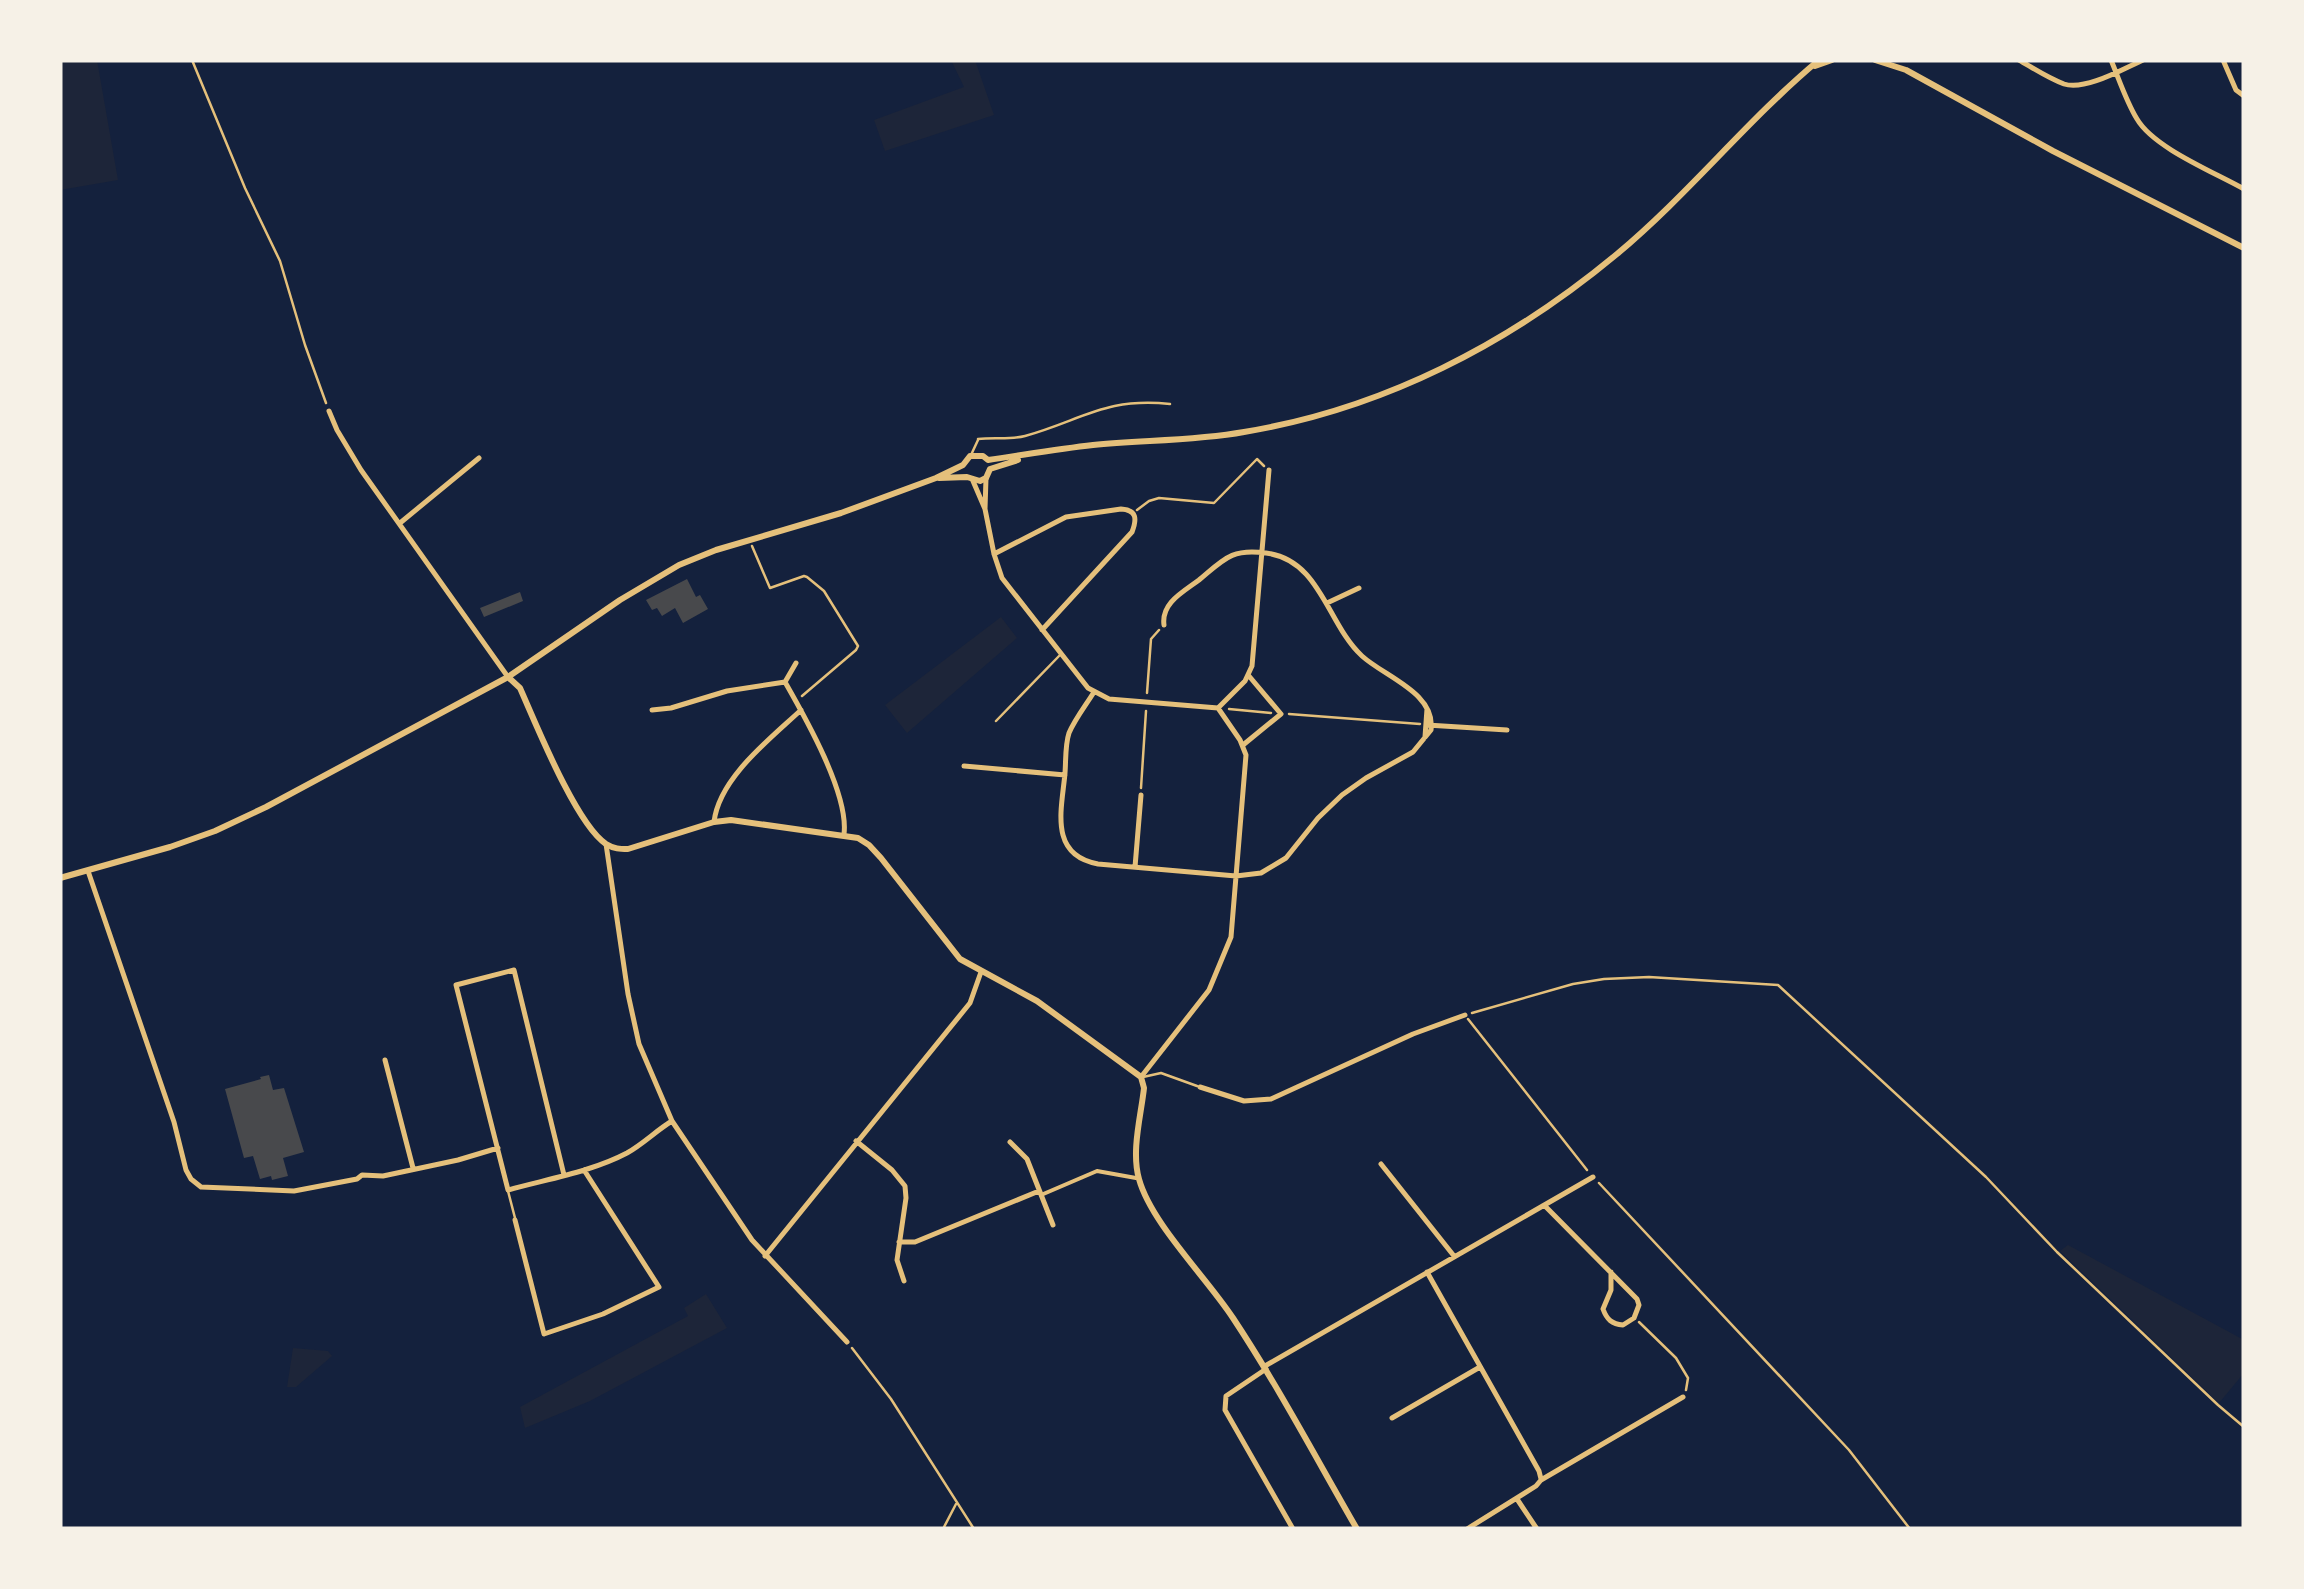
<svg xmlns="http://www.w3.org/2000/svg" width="2304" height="1589" font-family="Ubuntu,sans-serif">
<rect width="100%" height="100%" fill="#14213d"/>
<path fill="#1d2539" d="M60,60H97L118,180L60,190Z
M951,60H975L994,115L885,151L874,120L964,87Z
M1001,617L1017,638L907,733L885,705Z
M2068,1245L2244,1340V1373L2219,1403L2060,1251Z
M706,1294L727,1328L590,1401L525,1428L520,1407L688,1316L684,1308Z
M293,1348L328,1351L332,1356L296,1387H287Z"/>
<path fill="#48494c" d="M687,579L696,597L700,595L708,609L683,623L675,608L662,616L657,608L652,610L646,600Z
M520,592L523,601L484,617L480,608Z
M269,1075L273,1090L284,1088L304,1152L283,1158L288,1176L272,1180L271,1176L260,1179L253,1156L244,1158L225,1089L261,1079L260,1077Z"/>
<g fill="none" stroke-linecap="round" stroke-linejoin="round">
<path stroke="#e5c07b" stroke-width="2.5" d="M192,60L245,188L280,261L305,345L326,403
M1137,510L1149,501L1159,498L1214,503L1257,459L1264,466
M752,546L770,588L804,576L807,577L824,591L858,646L856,650L802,696
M1147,693L1151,639L1159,630
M1229,709L1271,713
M1289,714L1420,724
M1141,788L1146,711
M1472,1013L1573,984L1604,979L1649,977L1778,985L1986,1177L2057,1252L2218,1405L2244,1427
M1468,1019L1587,1170
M1599,1183L1849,1450L1910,1529
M1639,1322L1676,1358L1688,1378L1686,1390
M852,1348L891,1399L974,1529
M943,1529L956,1504"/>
<path stroke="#e5c07b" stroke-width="2.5" d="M978,439C994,437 1010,440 1025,436C1082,420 1106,397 1170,404
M971,455L978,440
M996,721L1060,655
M1143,1077L1161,1073L1197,1086
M508,1191L515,1218"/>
<path stroke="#e5c07b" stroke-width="4" d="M1041,1195L1097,1171L1136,1178"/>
<path stroke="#e5c07b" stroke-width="5" d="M2019,60C2033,68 2048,78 2064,84C2085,91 2123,69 2143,60
M2111,60C2119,79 2126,101 2137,119C2154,148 2214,172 2244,189
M2223,60L2236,90L2244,96
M329,411L337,430L361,470L508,677
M973,481L985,509L986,478
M985,509L994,554L1002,578L1088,688L1109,699L1218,708
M400,523L479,458
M994,554L1066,517L1121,509C1137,510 1137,519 1132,532L1042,630
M1327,603L1359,588
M796,663L785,682C805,717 849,794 844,834
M1094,692C1086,705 1075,719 1069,733C1065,745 1066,760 1065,773C1062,808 1048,855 1098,864L1236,876L1261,873L1286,858L1318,818L1342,795L1366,778L1413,752L1431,730C1436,693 1385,677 1362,656C1327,624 1321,560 1266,553C1232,548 1224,559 1199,580C1183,592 1161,603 1164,625
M652,710L671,708L727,691L785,682
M1427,725L1507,730
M1425,737L1427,709
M1243,745L1281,714L1249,676
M964,766L1065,775
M714,822C719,778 770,739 801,710
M606,844L628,994L639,1044L672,1121L752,1240L847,1342
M1135,867L1141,795
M88,871L174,1122L186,1170L191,1179L201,1187L294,1191L357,1179L362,1175L383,1176L458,1160L498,1148
M385,1060L413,1168
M1141,1077L1209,990L1231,937L1246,755L1240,740L1218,708L1245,681L1252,666L1269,470
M1200,1087L1244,1101L1271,1099L1413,1034L1465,1015
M856,1141L892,1170L905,1186L906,1198L897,1260L904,1281
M1010,1142L1027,1159L1053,1225
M1381,1164L1454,1256
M564,1175L514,970L456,985L508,1190C547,1179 591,1172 627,1153C643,1144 657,1130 672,1121
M1545,1206L1637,1299L1639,1305L1634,1318L1623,1325C1612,1324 1607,1320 1603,1309L1611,1290V1272
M515,1220L544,1334L603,1314L659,1287L584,1170
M899,1242H915L1039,1191
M765,1256L970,1003L981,972
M1427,1272L1539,1471L1541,1479
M1265,1366L1593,1177
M1266,1369L1226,1396L1225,1410L1293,1529
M1392,1418L1480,1367
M1517,1499L1537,1529
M1467,1529L1536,1486L1541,1480L1683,1397"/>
<path stroke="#e5c07b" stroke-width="6" d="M1875,60L1906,70L2053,151L2244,248
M1815,66L1832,60
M939,478L967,477L980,481L986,478L990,469L1018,460
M508,677L520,688C536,724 576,824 606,844C614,849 620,849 628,849L714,822L731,820L858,838L869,845L881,858L960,959L1037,1001L1141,1077L1144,1088C1141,1116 1131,1151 1139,1179C1151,1223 1207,1278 1233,1318C1278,1386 1316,1458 1357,1529
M60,878L170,847L215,831L266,807L508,677L620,600L679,565L716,550L841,513L936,478L963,465L970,456H983L988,460C1023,455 1058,449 1093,445C1143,440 1194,441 1244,432C1383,409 1509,344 1617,254C1689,194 1747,120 1819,60"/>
</g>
<rect width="2304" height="1589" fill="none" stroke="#f6f1e7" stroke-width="125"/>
</svg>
